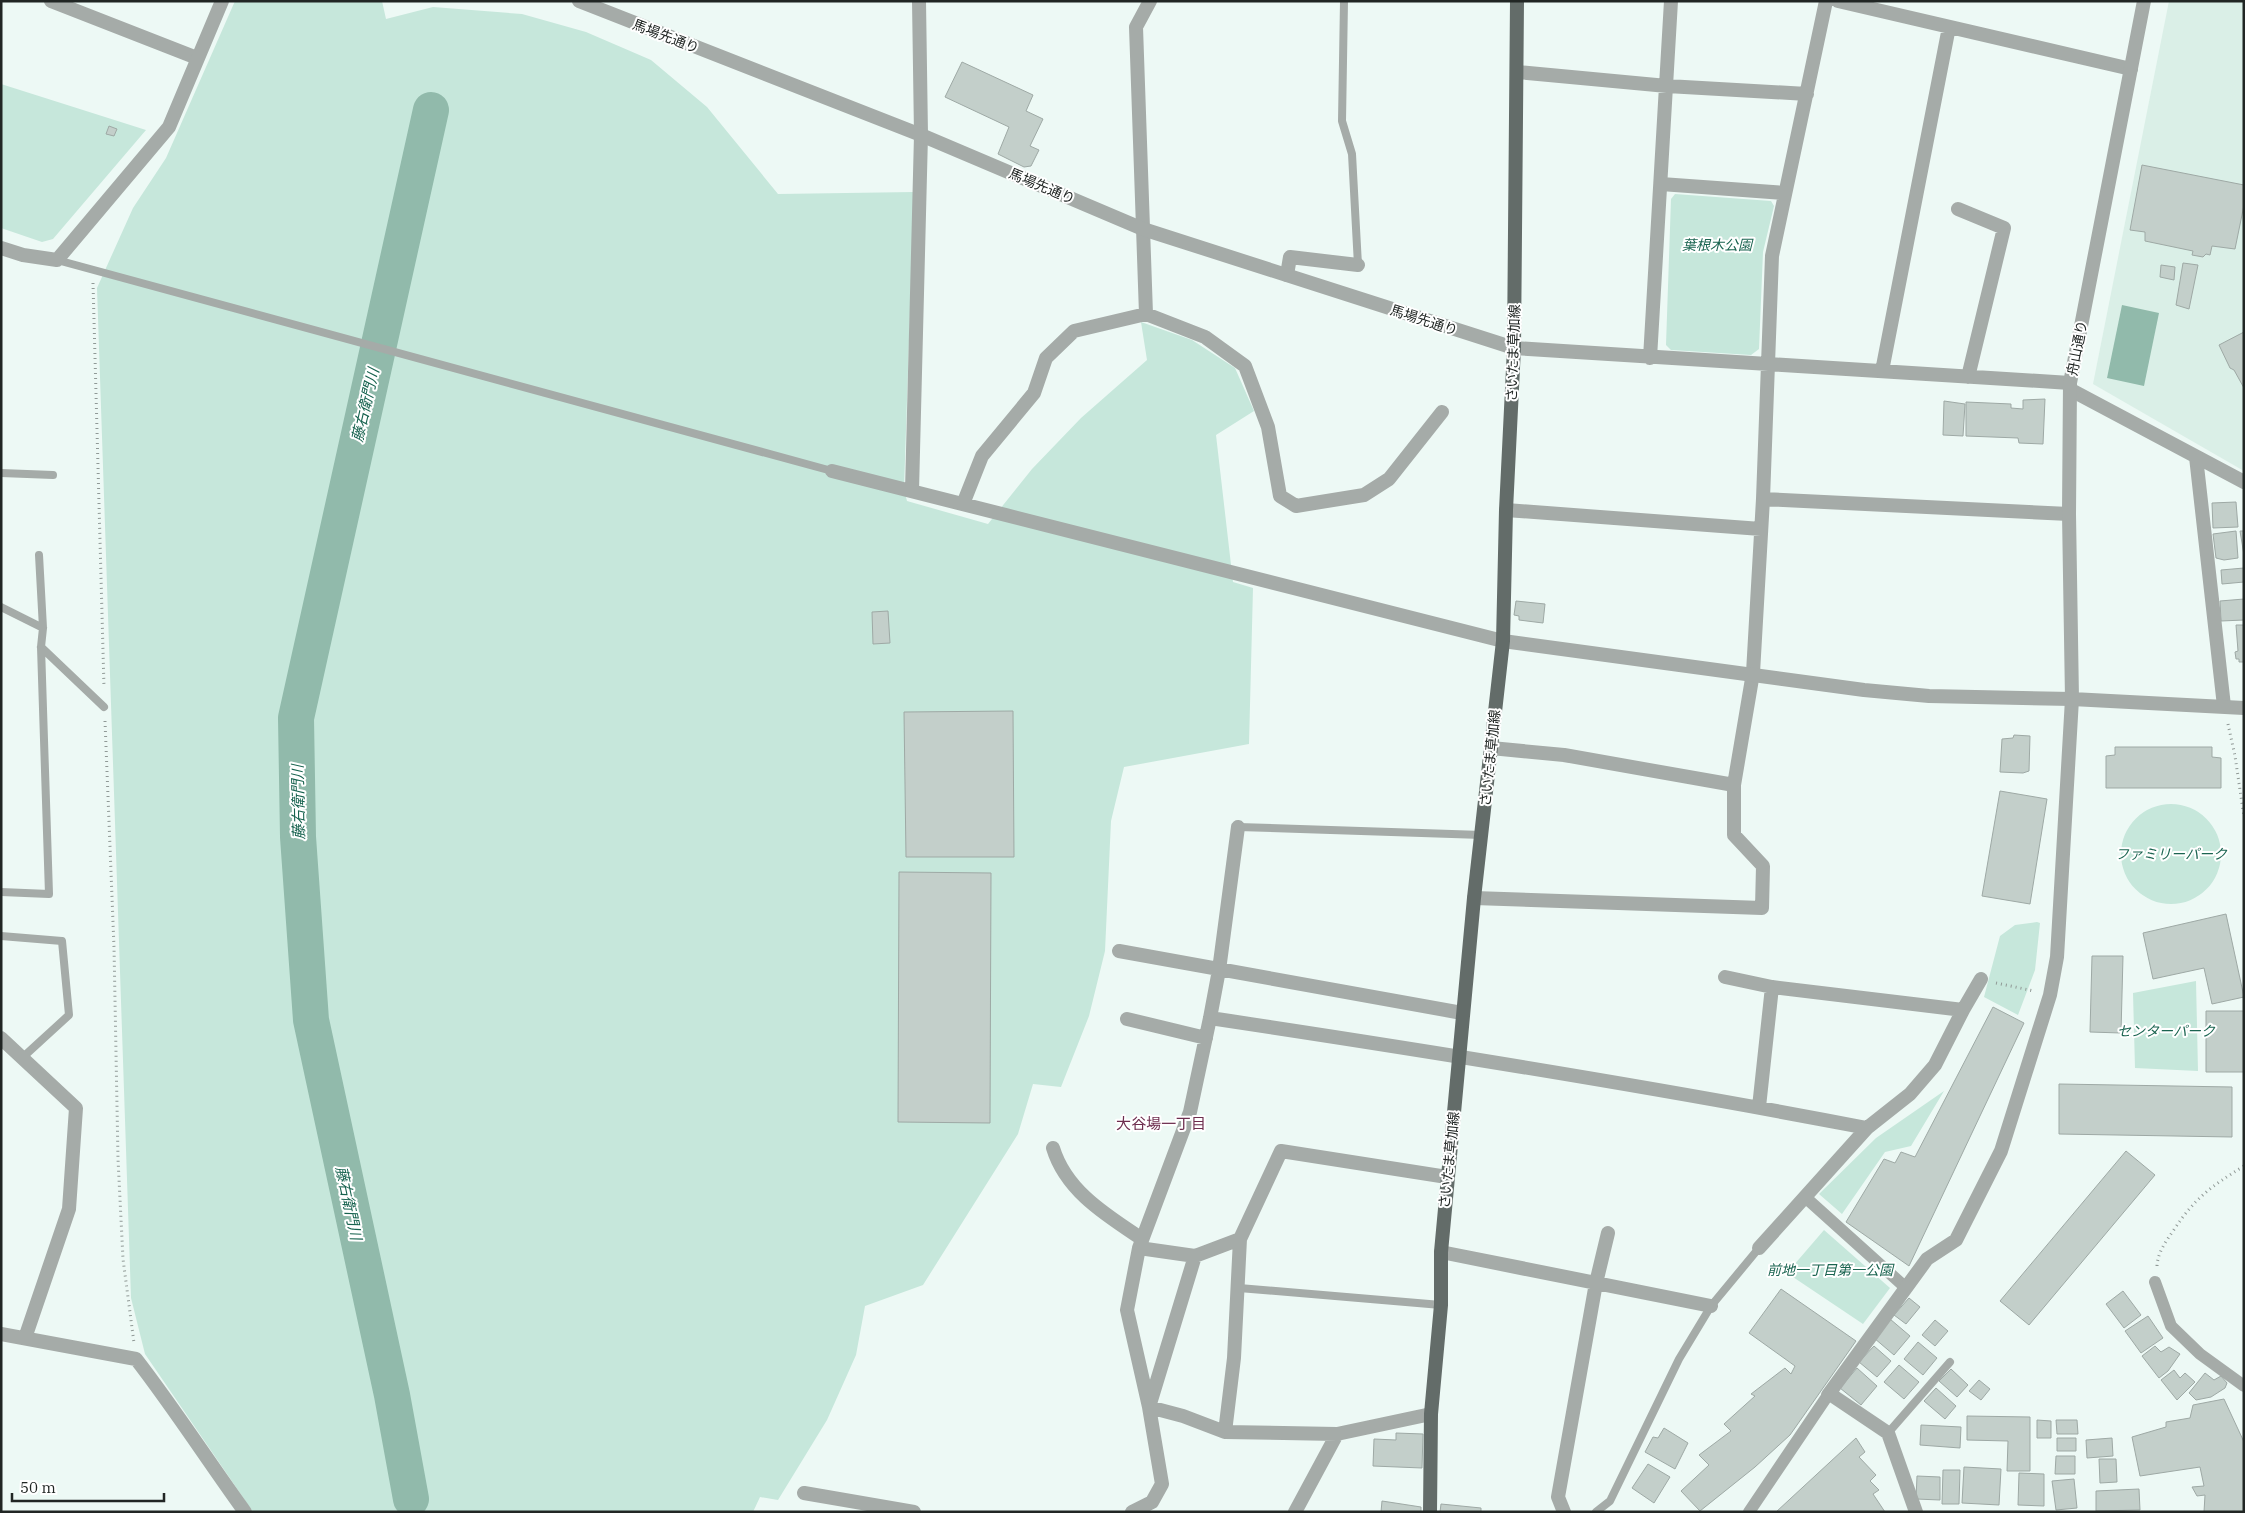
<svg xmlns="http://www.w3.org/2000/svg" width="2245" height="1513" font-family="'IBM Plex Serif','Noto Sans JP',serif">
<rect width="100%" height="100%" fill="#edf9f5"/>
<path fill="#daefe7" d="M2169,1H2244V471L2093,384Z"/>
<path fill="#c6e7db" d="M235,1H382L386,19L433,7L522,14L586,32L651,60L707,107L778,194L914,192L904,489L907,501L988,524L1032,469L1081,418L1147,360L1141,322L1192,340L1235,368L1254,411L1216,435L1233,582L1253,588L1249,744L1124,767L1111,821L1105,951L1089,1016L1061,1087L1033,1084L1018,1134L923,1285L865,1306L856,1355L827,1420L778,1500L760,1497L753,1512H253L145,1354L131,1298L97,288L133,208L166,158Z
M1,84L146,130L53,239L42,242L1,228Z
M1675,194L1771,201L1774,206L1763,252L1759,349L1751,355L1671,350L1666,345L1671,199Z
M2121 854a50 50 0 1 1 100 0a50 50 0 1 1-100 0Z
M2037,922L2040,923L2035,970L2018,1015L1984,997L2000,936L2015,925Z
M2196,981L2198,1071L2135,1068L2133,993Z
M1944,1091L1911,1146L1885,1152L1842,1214L1819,1194L1876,1138Z
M1824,1230L1890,1288L1863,1324L1787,1273Z"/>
<path fill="#91baab" d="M2122,305L2159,313L2144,386L2107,378Z"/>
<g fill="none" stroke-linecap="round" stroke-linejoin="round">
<path stroke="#91baab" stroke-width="36" d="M411,1499L392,1395L311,1020L298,837L296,718L431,110"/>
</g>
<path fill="#c3cfca" stroke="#9ea9a5" d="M962,62L1033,95L1026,111L1043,119L1030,146L1039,150L1031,166L1024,167L998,154L1009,127L945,97Z
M109,126L117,129L114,136L106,134Z
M2142,165L2244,185V205L2235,249L2212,246L2210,255L2206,254L2203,257L2192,255L2193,251L2145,241V232L2130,230Z
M2183,263L2198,265L2189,309L2176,305Z
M2161,265L2175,267L2174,280L2160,277Z
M2244,332V388L2234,370L2230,368L2219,345Z
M2045,399L2043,444L2019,443L2018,438L1966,436V402L2011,404V408L2023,409V400Z
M1944,401L1965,404L1963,436L1943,435Z
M2236,502L2238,527L2213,528L2212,503Z
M2236,531L2238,558L2224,560L2216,558L2213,534Z
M2240,531H2244V555Z
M2244,568V582L2222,584L2221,570Z
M2244,599V620L2221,621L2220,601Z
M1516,601L1545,604L1543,623L1519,620V616L1514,615Z
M888,611L890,643L873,644L872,612Z
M2236,625H2244V662H2239V659H2236L2235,652L2238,651Z
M1013,711L1014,857H906L904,712Z
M2014,735L2030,736L2029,771L2023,773L2000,772L2002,739L2013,738Z
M2115,747H2212V757L2221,758V788H2106V756L2115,755Z
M2000,791L2047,799L2030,904L1982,896Z
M899,872L991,873L990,1123L898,1122Z
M2226,914L2244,997L2212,1004L2204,968L2153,979L2143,933Z
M2092,956H2123L2121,1033L2090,1032Z
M1993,1007L2024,1023L1909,1266L1846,1222L1884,1159L1895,1163L1901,1152L1915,1157Z
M2206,1011H2244V1072H2206Z
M2059,1084L2232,1087V1137L2059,1134Z
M2126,1151L2155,1175L2029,1325L2000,1301Z
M1781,1289L1856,1341L1790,1435L1755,1467L1700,1511L1681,1491L1709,1465L1699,1455L1731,1431L1724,1424L1755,1396L1751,1394L1785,1368L1791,1374L1795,1366L1749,1333Z
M2123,1291L2141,1315L2124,1328L2106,1304Z
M1909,1298L1920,1307L1906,1324L1894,1315Z
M2148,1316L2163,1338L2141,1353L2125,1331Z
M1890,1319L1910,1336L1894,1355L1874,1338Z
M1935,1320L1948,1331L1935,1346L1922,1335Z
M1918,1342L1937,1358L1923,1375L1904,1359Z
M1874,1346L1891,1361L1877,1377L1859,1362Z
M2155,1346L2161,1352L2169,1347L2180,1354L2168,1371L2159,1378L2142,1356Z
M1899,1365L1919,1382L1904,1399L1884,1382Z
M1857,1368L1877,1386L1861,1405L1840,1388Z
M1951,1369L1968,1385L1957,1397L1939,1381Z
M2174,1370L2180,1378L2185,1373L2195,1382L2177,1400L2161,1380Z
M2205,1373L2214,1380L2221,1376L2227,1383L2225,1388L2211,1397L2196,1400L2189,1393Z
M1979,1380L1990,1389L1981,1400L1969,1391Z
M1936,1388L1956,1406L1945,1419L1924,1401Z
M2224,1399L2244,1442V1512H2204L2205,1495L2197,1496L2192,1487L2204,1486L2200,1467L2140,1476L2132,1437L2166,1427V1422L2190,1418L2193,1405Z
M1967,1416L2030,1417V1471H2007L2008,1441L1967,1440Z
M2037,1420L2051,1421V1438H2037Z
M2056,1420H2077L2078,1434H2057Z
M1921,1425L1961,1427L1960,1448L1920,1445Z
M1664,1428L1688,1443L1675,1469L1645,1452L1653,1437L1658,1438Z
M1396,1433L1423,1434L1422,1468L1373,1466L1374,1439L1396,1440Z
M1856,1438L1865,1452L1859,1457L1876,1475L1870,1481L1879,1490L1873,1494L1885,1512H1776Z
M2057,1438H2076V1451H2057Z
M2112,1438L2113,1456L2087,1458L2086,1440Z
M2056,1456H2075V1474H2055Z
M2099,1459H2116L2117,1482L2100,1483Z
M1648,1464L1670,1477L1654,1503L1632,1488Z
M1964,1467L2001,1469L1999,1505L1962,1503Z
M1943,1470H1960L1959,1504H1942Z
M2019,1473L2044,1474V1506L2018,1505Z
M1917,1476L1940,1477V1500L1916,1499Z
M2074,1479L2077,1508L2056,1510L2052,1481Z
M2139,1489L2140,1510L2096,1511V1491Z
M1382,1501L1421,1507V1512H1381Z
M1441,1504L1481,1508V1512H1440Z"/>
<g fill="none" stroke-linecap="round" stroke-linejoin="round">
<path stroke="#909996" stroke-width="3" stroke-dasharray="1 4" stroke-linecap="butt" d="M93,283L104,687
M105,721L114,947L118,1159L123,1259L134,1343
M2228,724L2235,756L2244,817
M1996,983L2034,991
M2157,1266C2158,1252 2165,1243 2173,1231C2195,1198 2210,1187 2244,1166"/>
<path stroke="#a5aba8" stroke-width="8" d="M1344,1L1342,121L1352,154L1358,265
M57,260L832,471
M1,473L53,475
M1,607L43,628
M41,647L104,707
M1238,827L1482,835
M1,892L49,894L41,647L43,628L39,555
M1,936L62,941L69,1015L22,1058
M1239,1288L1441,1305
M1888,1433L1950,1362
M1596,1512L1610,1501L1679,1359L1711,1306L1759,1248"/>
<path stroke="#a5aba8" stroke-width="12" d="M1805,1197L1905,1287
M2155,1282L2171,1326L2200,1354L2244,1386
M1749,1512L1828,1395"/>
<path stroke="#a5aba8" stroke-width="14" d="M51,1L197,58
M1838,1L2131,69
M1517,72L1667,86L1807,94
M1661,184L1785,193
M1958,209L2004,228L1968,377
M1287,275L1290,257L1358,265
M1146,314L1136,27L1150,1
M1514,348L2070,383
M1650,358L1671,1
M1882,371L1949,27
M2071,390L2244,482
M2196,457L2224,706
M832,471L1503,641
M912,491L921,135L919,1
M1763,499L2069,514
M963,504L982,456L1034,393L1046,358L1074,331L1146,314L1205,337L1245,366L1268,427L1280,496L1296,506L1364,495L1389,479L1442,412
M1506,510L1761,529
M1491,748L1564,755L1734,785L1753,673L1763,499L1772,256L1826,1
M1238,827L1219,970L1210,1018L1190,1112L1139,1248L1195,1256L1240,1239L1281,1151L1447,1177
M1474,898L1762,908L1763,866L1734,835V785
M1119,951L1462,1013
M1725,977L1772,987L1963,1010
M1210,1018C1430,1051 1649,1086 1867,1128L1759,1248
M1127,1019L1206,1038
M1,1038L76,1108L69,1209L25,1338
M1759,1107L1772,987
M1867,1128L1910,1094L1935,1065L1963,1010L1981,979
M1053,1148C1066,1191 1106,1215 1142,1239
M1441,1252L1711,1306
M1195,1256L1149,1407L1183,1416L1225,1432L1337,1434
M1,1334L136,1359C174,1408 208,1461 245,1512
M1830,1394L1888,1433L1916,1512
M1828,1395L1927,1259L1956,1240L2001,1151L2050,995L2057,957L2072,699
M1225,1432L1234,1358L1240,1239
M804,1493L914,1512
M1132,1512L1152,1502L1162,1484L1149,1407L1127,1310L1139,1248
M1295,1512L1337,1434L1431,1414
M1564,1512L1558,1497L1596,1283L1608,1233"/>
<path stroke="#a5aba8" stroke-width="14" d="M579,1L921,135L1143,229L1514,348
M1,248L23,255L57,260L169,127L222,1
M1503,641L1864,690L1929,696L2072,699L2244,708
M2072,699L2069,514L2070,383L2144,1"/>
<path stroke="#636c69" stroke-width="14" d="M1430,1512L1431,1414L1441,1305V1252L1474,898L1503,641L1506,510L1514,348L1517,1"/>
</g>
<g text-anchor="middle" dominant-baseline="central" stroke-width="4" stroke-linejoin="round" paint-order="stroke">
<g font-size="14" fill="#212624" stroke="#fff">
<text transform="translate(666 36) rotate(21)">馬場先通り</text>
<text transform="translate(1042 186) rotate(23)">馬場先通り</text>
<text transform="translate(1424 320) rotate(18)">馬場先通り</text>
<text transform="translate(2077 348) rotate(-79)">舟山通り</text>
<text transform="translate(1513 353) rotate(-88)">さいたま草加線</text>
<text transform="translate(1490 758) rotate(-84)">さいたま草加線</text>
<text transform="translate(1449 1160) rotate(-84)">さいたま草加線</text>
</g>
<g font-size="14" font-style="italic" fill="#1a6450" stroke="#fff">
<text x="1717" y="245">葉根木公園</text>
<text x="2171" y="854">ファミリーパーク</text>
<text x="2166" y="1031">センターパーク</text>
<text x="1830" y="1270">前地一丁目第一公園</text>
</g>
<g font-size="15" font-style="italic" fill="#16624e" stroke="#fff">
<text transform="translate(365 405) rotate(-77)">藤右衛門川</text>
<text transform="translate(298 802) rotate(-91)">藤右衛門川</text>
<text transform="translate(349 1203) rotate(78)">藤右衛門川</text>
</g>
<g font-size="15" fill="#6d2d4e" stroke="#fff">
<text x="1161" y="1123">大谷場一丁目</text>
</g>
</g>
<rect width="2245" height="1513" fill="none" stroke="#212624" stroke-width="5"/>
<path d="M12 1493v8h152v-8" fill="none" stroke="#212624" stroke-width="2.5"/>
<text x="20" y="1493" font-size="15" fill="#212624" stroke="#ffffff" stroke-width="4" paint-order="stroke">50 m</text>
</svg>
